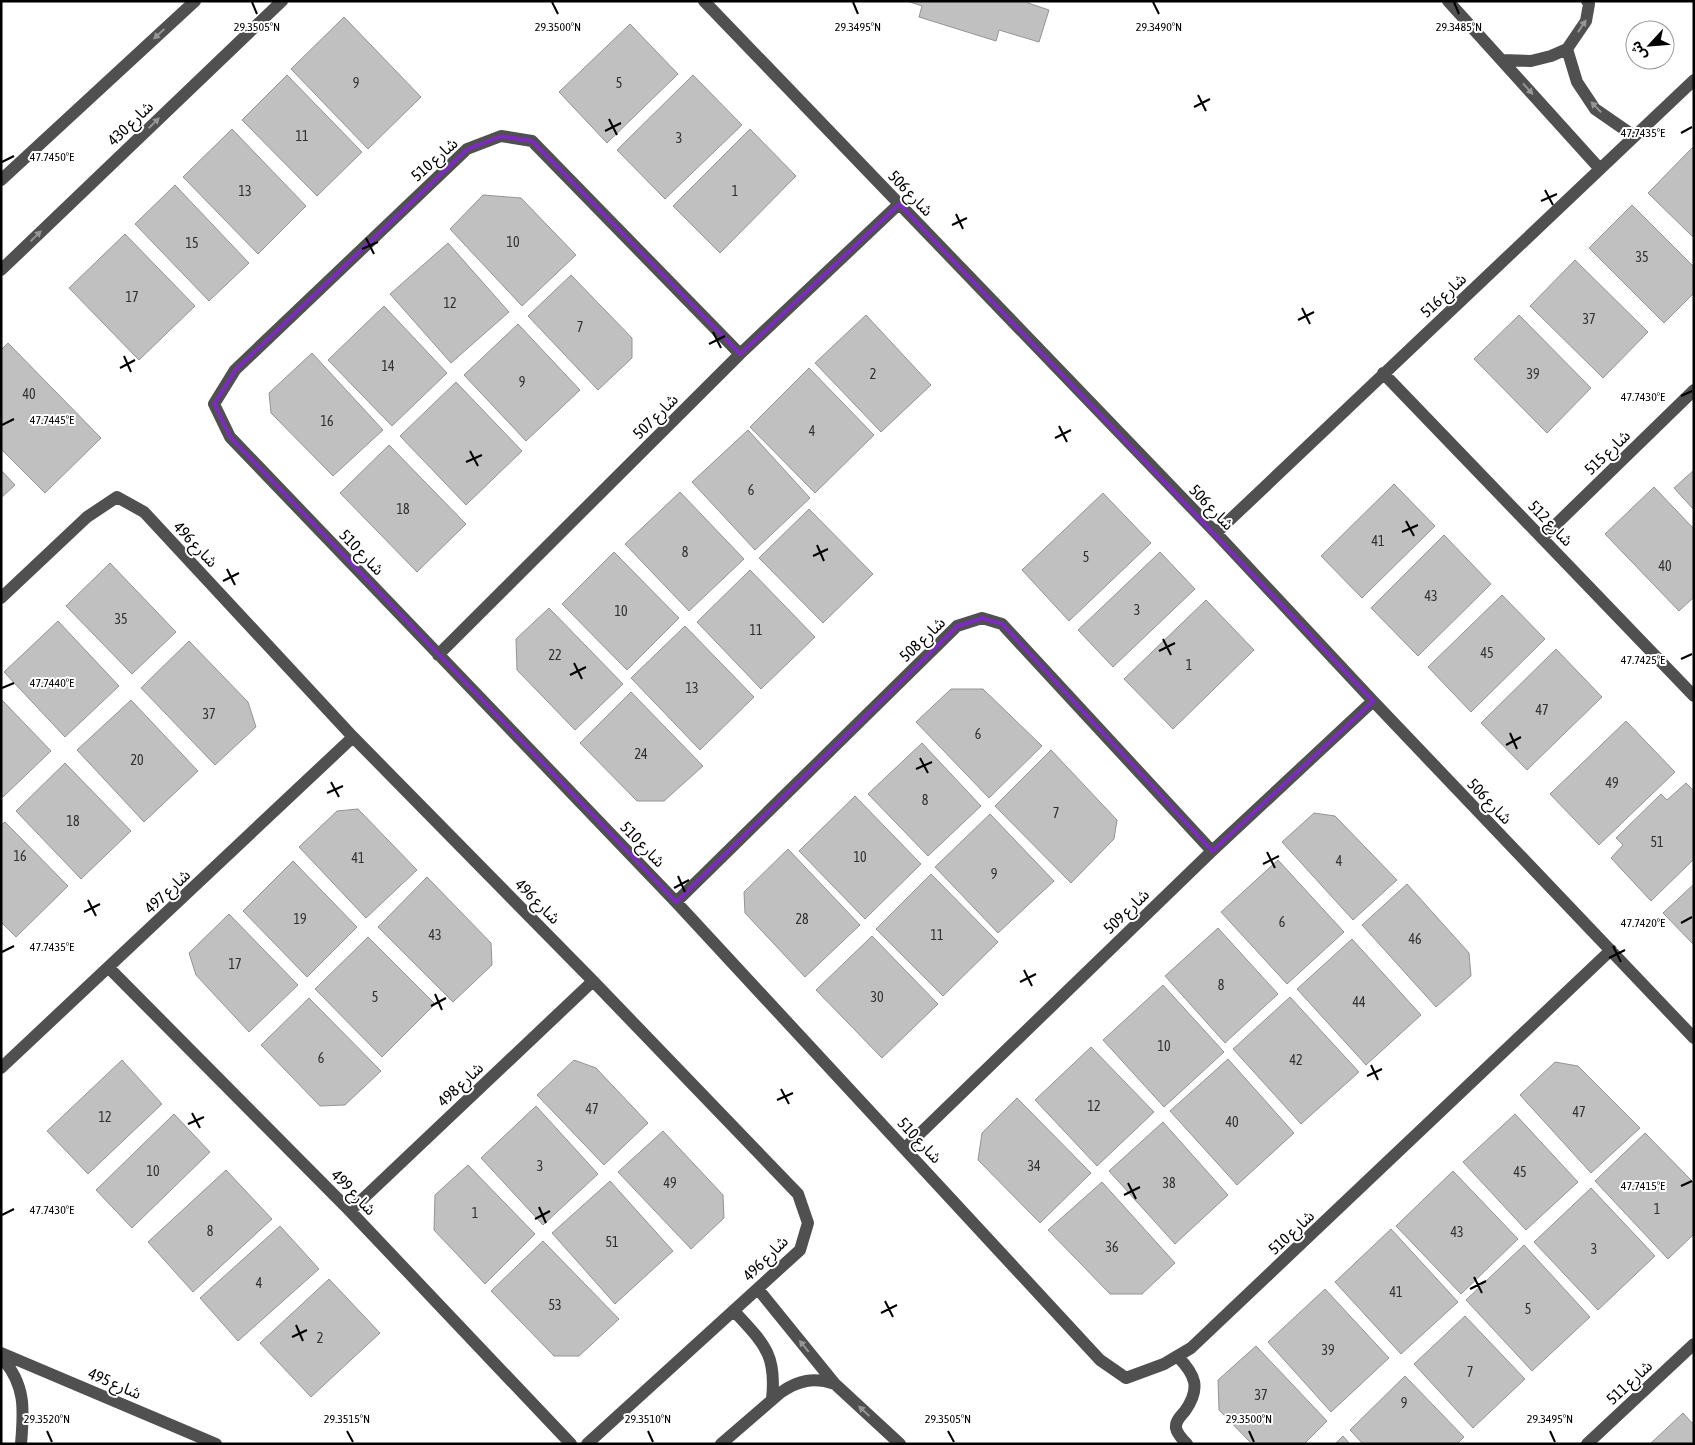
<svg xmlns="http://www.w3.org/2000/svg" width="1695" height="1445" font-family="'Asap Condensed','Noto Sans Arabic',sans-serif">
<rect width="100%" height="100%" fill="#fff"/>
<path fill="#c0c0c0" stroke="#949494" d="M907,1H1029L1028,3L1049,10L1039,42L999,30L996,41L919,17L922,6Z
M344,17L421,97L368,149L291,69Z
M630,24L678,74L607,143L559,92Z
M287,75L362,152L317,196L242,120Z
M693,75L742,125L665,199L617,150Z
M232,129L306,206L258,254L183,177Z
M750,129L796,176L720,253L673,206Z
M1694,146V238L1648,193Z
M175,185L249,263L209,301L135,224Z
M483,195L521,198L576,255L522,306L450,229Z
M1632,205L1694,267V293L1664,323L1589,248Z
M125,234L195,306L139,360L69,288Z
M448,243L509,312L451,363L390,294Z
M1575,260L1648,332L1603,378L1530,306Z
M571,275L632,338V358L598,390L528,316Z
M384,306L447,373L392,426L328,360Z
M866,315L931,385L881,432L815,363Z
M1519,315L1591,388L1547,433L1474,359Z
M518,324L580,390L526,441L464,375Z
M8,343L101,438L45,493L1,449V350Z
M312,353L383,430L333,476L271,413L269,393Z
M809,368L874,435L815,493L750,427Z
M456,382L522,451L466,505L400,436Z
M748,430L810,498L755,550L692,482Z
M389,445L466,524L417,572L340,493Z
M1,470L15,485L1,498Z
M1694,470V510L1674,488Z
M1394,484L1435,526L1362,598L1321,556Z
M1654,487L1694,529V597L1679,611L1605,534Z
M680,492L744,559L689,611L625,544Z
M1103,493L1151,543L1069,621L1022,570Z
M809,509L873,574L823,623L759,558Z
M1444,535L1491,584L1418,656L1371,608Z
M614,552L679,618L627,670L562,604Z
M1160,552L1195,589L1113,667L1078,630Z
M110,563L176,632L132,674L66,606Z
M750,570L815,637L761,689L697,622Z
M1502,595L1545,639L1471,712L1428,667Z
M1206,600L1254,650L1173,729L1124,679Z
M549,608L623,684L575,730L517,670L516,639Z
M58,621L119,686L65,737L4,672Z
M685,626L754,697L700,750L631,678Z
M189,641L248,702L256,727L215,765L141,688Z
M1556,649L1602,697L1527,770L1481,723Z
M951,689H983L1042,746L989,798L916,722Z
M631,692L703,766L664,801H637L580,743Z
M1,699L51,751L3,797L1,796Z
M131,700L198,771L144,822L77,750Z
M1626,721L1675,772L1599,845L1550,794Z
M922,743L981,806L928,856L868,794Z
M1051,750L1117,820L1114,839L1071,883L995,806Z
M65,763L131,831L81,879L16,811Z
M1686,783L1694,791V859L1651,901L1611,858L1623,845L1616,838L1661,794L1667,800Z
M855,796L921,864L865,919L799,851Z
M358,809L417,870L366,918L299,847L337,811Z
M1314,813L1335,816L1397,880L1353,920L1282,842Z
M990,814L1054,881L998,933L935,867Z
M5,822L68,886L16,937L1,922V825Z
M788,849L860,925L805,977L745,913L744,892Z
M1278,860L1344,932L1287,984L1221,912Z
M293,861L357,927L307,977L243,911Z
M931,874L998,942L943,996L876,929Z
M427,877L491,943L492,965L453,1002L378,927Z
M1407,884L1469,953L1471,976L1436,1007L1362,925Z
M1694,884V945L1663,913Z
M229,914L298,985L249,1032L196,975L189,953Z
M1218,928L1278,994L1225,1043L1165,976Z
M872,936L938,1004L882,1058L816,990Z
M368,937L435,1004L382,1057L315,989Z
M1352,939L1421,1015L1366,1065L1297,989Z
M1163,985L1224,1052L1164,1107L1103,1040Z
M1290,997L1359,1072L1301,1124L1233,1049Z
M309,998L381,1071L345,1105L320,1106L261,1045Z
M1091,1047L1154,1112L1097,1166L1035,1100Z
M1228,1059L1294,1133L1237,1185L1170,1111Z
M122,1060L162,1104L88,1174L47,1131Z
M574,1060L596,1068L648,1123L604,1165L537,1095Z
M1555,1062L1578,1066L1640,1128L1591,1173L1520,1095Z
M1017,1098L1091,1173L1040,1223L978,1160L982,1133Z
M536,1106L598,1174L543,1225L481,1158Z
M174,1114L210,1152L132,1228L96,1190Z
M1515,1114L1578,1182L1526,1230L1463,1162Z
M1163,1122L1228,1195L1175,1244L1109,1171Z
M663,1131L723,1195L724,1218L691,1249L618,1172Z
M1645,1133L1694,1183V1234L1668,1259L1595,1181Z
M468,1165L535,1234L485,1284L434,1230L435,1195Z
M226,1170L272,1219L193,1292L148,1242Z
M1453,1171L1518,1239L1461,1294L1396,1226Z
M610,1181L673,1251L615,1304L552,1233Z
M1102,1182L1175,1263L1142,1294H1110L1048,1230Z
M1591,1188L1655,1256L1598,1310L1534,1242Z
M280,1226L319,1269L238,1341L200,1298Z
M1391,1229L1458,1302L1401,1354L1335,1282Z
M543,1241L619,1319L579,1356H554L491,1291Z
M1524,1245L1590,1317L1532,1371L1466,1300Z
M329,1279L380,1333L311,1397L260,1343Z
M1325,1289L1389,1358L1331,1412L1268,1342Z
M1465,1316L1525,1379L1473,1428L1414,1364Z
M1256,1346L1327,1421L1304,1444H1252L1219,1410L1218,1380Z
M1405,1376L1464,1437L1457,1444H1363L1350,1430Z
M1683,1413L1694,1425V1444H1650Z
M1343,1436L1350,1444H1335Z"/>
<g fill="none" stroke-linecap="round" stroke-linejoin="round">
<path stroke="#505050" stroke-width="12" d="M704,1L1216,533L1373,701L1694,1038
M1448,1L1600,169
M1567,49L1577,82L1595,109L1634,136
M1502,60L1531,61L1551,56L1567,49L1586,21L1589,4L1587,1
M1,180L195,1
M1,270L282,1
M740,354L532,141L501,136L467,149L235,370L214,404L230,437L676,902L1100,1360L1126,1378L1164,1364L1191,1348L1611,950
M1383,373L1694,696
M1216,533L1694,80
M1542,538L1694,390
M1,598L87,517L117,497L144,512L353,737L593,981L798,1194L808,1223L800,1250L587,1444
M438,655L740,354L899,204
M676,902L957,626L982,618L1002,624L1212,851
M109,968L350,1211L571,1444
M1,1068L353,737
M905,1148L1212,851L1373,701
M350,1211L593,981
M758,1289L835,1384
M734,1311C763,1343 777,1353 772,1399
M1,1353L216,1444
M1177,1356C1196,1375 1201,1388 1185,1411C1181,1416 1175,1421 1176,1428C1177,1434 1183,1440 1187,1444
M1,1357C26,1384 24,1410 21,1444
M721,1444L780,1393C798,1380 814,1377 835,1384L900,1444
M1587,1444L1694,1344"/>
</g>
<defs><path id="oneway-solid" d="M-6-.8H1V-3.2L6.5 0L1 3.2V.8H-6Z" transform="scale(1.25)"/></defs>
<g fill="#969696">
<use href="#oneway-solid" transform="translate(1582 26) rotate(-57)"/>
<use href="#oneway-solid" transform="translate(159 34) rotate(137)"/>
<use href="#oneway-solid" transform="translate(1528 89) rotate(48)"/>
<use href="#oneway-solid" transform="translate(1596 107) rotate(-134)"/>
<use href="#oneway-solid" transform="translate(154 123) rotate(-44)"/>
<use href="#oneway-solid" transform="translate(36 236) rotate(-44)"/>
<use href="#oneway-solid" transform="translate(804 1346) rotate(-129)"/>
<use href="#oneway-solid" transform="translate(864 1411) rotate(-137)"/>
</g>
<path fill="none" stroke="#7b2cbf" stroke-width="4" stroke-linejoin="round" d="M501,136L532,141L740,354L899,204L1373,701L1212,851L1002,624L982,618L957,626L676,902L230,437L214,404L235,370L467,149Z"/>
<path fill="none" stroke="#000" stroke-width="2" d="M252,2L257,14M552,2L558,14M853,2L858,14M1153,2L1159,14M1454,2L1459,14M1198,95L1206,111M1194,107L1210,99M609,119L617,135M605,131L621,123M1681,133L1692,127M2,162L14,156M1545,190L1553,205M1541,201L1557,194M956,214L963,229M952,225L967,218M366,238L374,254M362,249L378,242M1302,308L1310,324M1298,320L1314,312M713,332L721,348M709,344L725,336M124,356L131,372M120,368L135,360M1681,396L1692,391M2,425L14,419M1059,426L1067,442M1055,438L1071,430M470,451L478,466M466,462L482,455M1406,521L1414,536M1402,532L1418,525M817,545L824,561M813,556L828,549M227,569L235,585M223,581L239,573M1163,639L1171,655M1159,651L1175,643M1681,659L1692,654M574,663L582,679M570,675L586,667M2,688L14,683M1510,733L1517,749M1506,745L1521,737M920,758L928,773M916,769L932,762M331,782L339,797M327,793L343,786M1267,852L1275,868M1263,864L1279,856M678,876L685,892M674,888L689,880M88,900L96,916M84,912L100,904M1681,923L1692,917M1613,946L1621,962M2,952L14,946M1609,958L1625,950M1024,970L1032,986M1020,982L1036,974M435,994L442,1010M431,1006L446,998M1371,1065L1378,1080M1367,1076L1382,1069M781,1089L789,1104M777,1100L793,1093M192,1113L200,1128M188,1124L204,1117M1128,1183L1136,1199M1681,1186L1692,1181M1124,1195L1140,1187M539,1207L546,1223M2,1215L14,1209M535,1219L550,1211M1474,1277L1482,1293M1470,1289L1486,1281M885,1301L893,1317M881,1313L897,1305M296,1325L303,1341M292,1337L307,1330M47,1431L52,1442M347,1431L353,1442M648,1431L653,1442M948,1431L954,1442M1249,1431L1254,1442M1550,1431L1555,1442"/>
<g text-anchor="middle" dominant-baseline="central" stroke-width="4" stroke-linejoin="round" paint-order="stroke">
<g font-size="14" fill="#303030">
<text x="356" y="83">9</text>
<text x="619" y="83">5</text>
<text x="302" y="136">11</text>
<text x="679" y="138">3</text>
<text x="245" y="191">13</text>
<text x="735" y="191">1</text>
<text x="513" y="242">10</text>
<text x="192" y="243">15</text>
<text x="1642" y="257">35</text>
<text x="132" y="297">17</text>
<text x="450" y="303">12</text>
<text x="1589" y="319">37</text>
<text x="580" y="327">7</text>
<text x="388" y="366">14</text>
<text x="873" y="374">2</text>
<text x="1533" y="374">39</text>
<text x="522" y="382">9</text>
<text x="29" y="394">40</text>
<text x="327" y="421">16</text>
<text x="812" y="431">4</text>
<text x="751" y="490">6</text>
<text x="403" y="509">18</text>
<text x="1378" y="541">41</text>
<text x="685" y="552">8</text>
<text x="1086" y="557">5</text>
<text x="1665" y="566">40</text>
<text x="1431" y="596">43</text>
<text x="1137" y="610">3</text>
<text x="621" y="611">10</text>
<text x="121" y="619">35</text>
<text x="756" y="630">11</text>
<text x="1487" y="653">45</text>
<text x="555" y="655">22</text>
<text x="1189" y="665">1</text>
<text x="692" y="688">13</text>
<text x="1542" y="710">47</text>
<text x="209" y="714">37</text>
<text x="978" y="734">6</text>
<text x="641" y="754">24</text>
<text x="137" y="760">20</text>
<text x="1612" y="783">49</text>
<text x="925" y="800">8</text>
<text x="1056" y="813">7</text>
<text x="73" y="821">18</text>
<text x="1657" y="842">51</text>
<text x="20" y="856">16</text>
<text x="860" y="857">10</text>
<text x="358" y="858">41</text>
<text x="1339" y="861">4</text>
<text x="994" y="874">9</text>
<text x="300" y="919">19</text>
<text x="802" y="919">28</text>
<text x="1282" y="922">6</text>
<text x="435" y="935">43</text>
<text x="937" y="935">11</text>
<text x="1415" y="939">46</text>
<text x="235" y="964">17</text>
<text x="1221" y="985">8</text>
<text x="375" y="997">5</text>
<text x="877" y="997">30</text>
<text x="1359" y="1002">44</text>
<text x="1164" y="1046">10</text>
<text x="321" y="1058">6</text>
<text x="1296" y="1060">42</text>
<text x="1094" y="1106">12</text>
<text x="592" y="1109">47</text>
<text x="1579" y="1112">47</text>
<text x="105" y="1117">12</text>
<text x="1232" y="1122">40</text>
<text x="540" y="1166">3</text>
<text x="1034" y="1166">34</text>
<text x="153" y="1171">10</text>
<text x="1520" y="1172">45</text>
<text x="670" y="1183">49</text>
<text x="1169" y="1183">38</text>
<text x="1657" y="1209">1</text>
<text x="475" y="1213">1</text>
<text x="210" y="1231">8</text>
<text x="1457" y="1232">43</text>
<text x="612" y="1242">51</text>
<text x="1112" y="1247">36</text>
<text x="1594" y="1249">3</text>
<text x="259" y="1283">4</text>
<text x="1396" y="1292">41</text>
<text x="555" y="1305">53</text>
<text x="1528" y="1309">5</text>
<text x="320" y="1338">2</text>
<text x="1328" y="1350">39</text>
<text x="1470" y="1372">7</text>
<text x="1261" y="1395">37</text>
<text x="1404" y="1403">9</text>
</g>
<g font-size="16" fill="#000" stroke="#fff">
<text transform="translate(130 123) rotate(-44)">شارع 430</text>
<text transform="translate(434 159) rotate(-42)">شارع 510</text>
<text transform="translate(911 193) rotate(46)">شارع 506</text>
<text transform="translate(1443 295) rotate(-43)">شارع 516</text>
<text transform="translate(655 416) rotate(-45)">شارع 507</text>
<text transform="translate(1607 452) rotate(-44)">شارع 515</text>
<text transform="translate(1212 507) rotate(46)">شارع 506</text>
<text transform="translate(1551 523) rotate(46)">شارع 512</text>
<text transform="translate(196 544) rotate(47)">شارع 496</text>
<text transform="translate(362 552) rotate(46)">شارع 510</text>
<text transform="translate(922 639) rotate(-44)">شارع 508</text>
<text transform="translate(1490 801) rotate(46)">شارع 506</text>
<text transform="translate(643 844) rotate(46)">شارع 510</text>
<text transform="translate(167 891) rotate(-43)">شارع 497</text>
<text transform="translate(538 901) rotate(45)">شارع 496</text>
<text transform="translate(1126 911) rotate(-44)">شارع 509</text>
<text transform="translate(460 1084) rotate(-43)">شارع 498</text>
<text transform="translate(920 1140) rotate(47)">شارع 510</text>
<text transform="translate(354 1192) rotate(46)">شارع 499</text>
<text transform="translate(1291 1232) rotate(-43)">شارع 510</text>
<text transform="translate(765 1258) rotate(-45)">شارع 496</text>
<text transform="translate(1629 1382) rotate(-43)">شارع 511</text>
<text transform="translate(115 1383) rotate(23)">شارع 495</text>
</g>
</g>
<g font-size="12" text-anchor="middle" fill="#000" stroke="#fff" stroke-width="4" stroke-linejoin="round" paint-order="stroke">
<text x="257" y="31">29.3505°N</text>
<text x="558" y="31">29.3500°N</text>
<text x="858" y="31">29.3495°N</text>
<text x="1159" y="31">29.3490°N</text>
<text x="1459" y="31">29.3485°N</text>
<text x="1643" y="137">47.7435°E</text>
<text x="52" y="161">47.7450°E</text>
<text x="1643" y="401">47.7430°E</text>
<text x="52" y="424">47.7445°E</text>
<text x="1643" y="664">47.7425°E</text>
<text x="52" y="687">47.7440°E</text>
<text x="1643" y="927">47.7420°E</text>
<text x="52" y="951">47.7435°E</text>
<text x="1643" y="1190">47.7415°E</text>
<text x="52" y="1214">47.7430°E</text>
<text x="47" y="1423">29.3520°N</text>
<text x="347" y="1423">29.3515°N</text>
<text x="648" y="1423">29.3510°N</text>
<text x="948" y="1423">29.3505°N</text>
<text x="1249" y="1423">29.3500°N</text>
<text x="1550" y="1423">29.3495°N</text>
</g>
<rect width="1695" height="1445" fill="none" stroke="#000000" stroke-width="5"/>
<g transform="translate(1650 45) rotate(244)"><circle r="24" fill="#ffffff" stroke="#999999"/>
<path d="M0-4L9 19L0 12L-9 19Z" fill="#000000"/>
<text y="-8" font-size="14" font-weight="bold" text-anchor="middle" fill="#000000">ش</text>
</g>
</svg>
